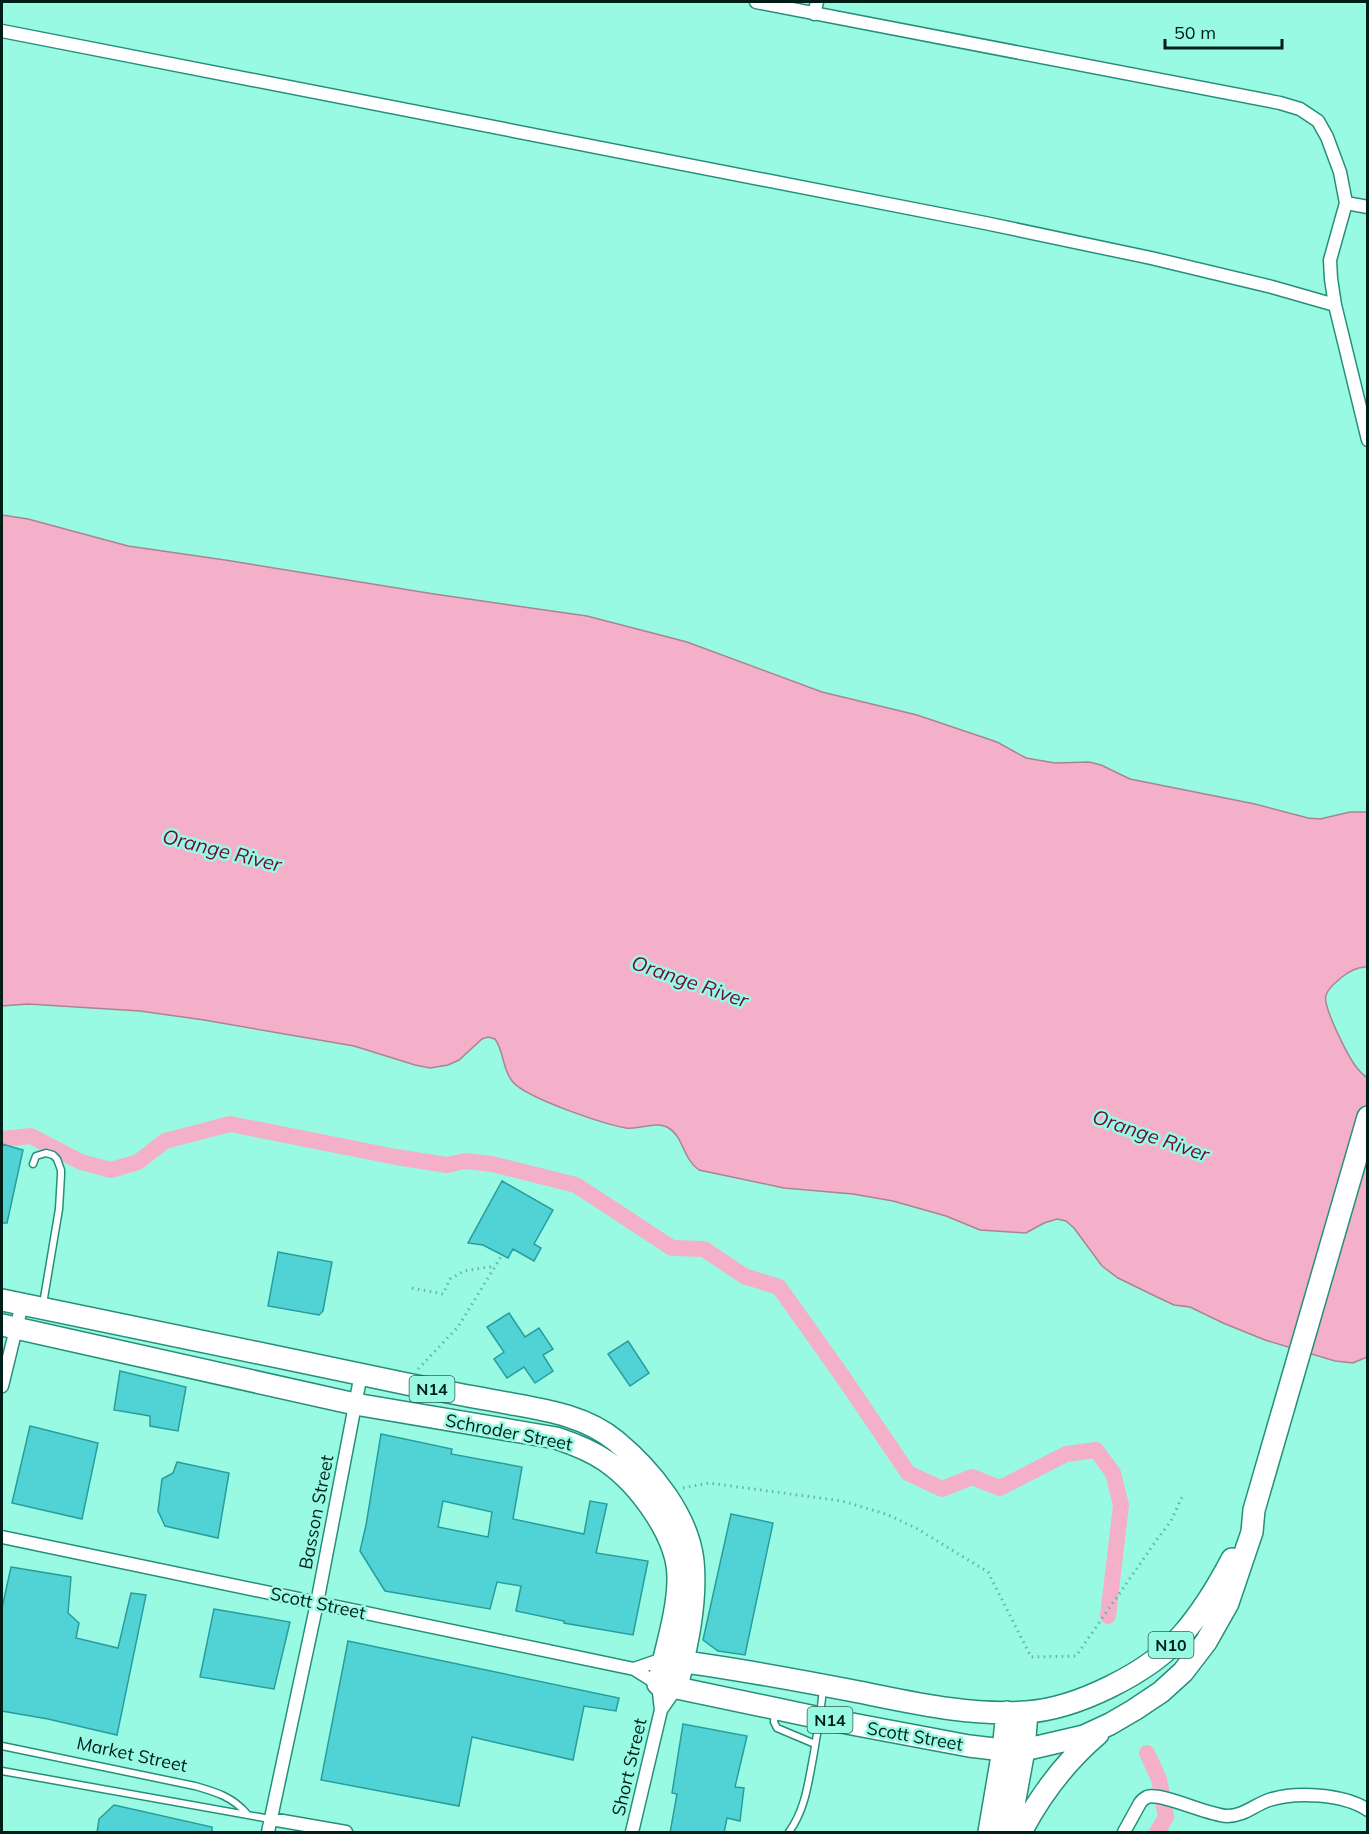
<svg xmlns="http://www.w3.org/2000/svg" width="1369" height="1834" font-family="Mulish,sans-serif">
<rect width="100%" height="100%" fill="#99fae3"/>
<path fill="#f4b0c8" stroke="#ab8493" stroke-width="1.5" d="M2,515L28,519L128,546L225,560L434,594L587,616L687,642L822,692L917,715L997,742L1026,758L1055,763L1089,762L1101,765L1130,779L1255,804L1308,818L1320,819L1350,812H1367V967C1359,966 1348,972 1342,977C1336,982 1328,988 1326,995C1322,1006 1349,1058 1357,1068C1360,1072 1364,1075 1367,1078V1357L1353,1363L1335,1361L1265,1340L1223,1323L1190,1307L1174,1305L1157,1297L1118,1278L1102,1266L1074,1228L1066,1221L1057,1219L1044,1223L1026,1233L980,1230L946,1216L893,1201L853,1194L784,1188L699,1170C682,1158 684,1136 667,1127C655,1121 639,1130 626,1128C604,1124 525,1098 512,1081C502,1068 504,1051 495,1039L488,1037L482,1039L459,1060L448,1065L430,1068L415,1065L354,1046L204,1020L140,1011L28,1004L2,1006Z"/>
<g fill="none" stroke-linecap="round" stroke-linejoin="round">
<path stroke="#f4b0c8" stroke-width="16" d="M2,1139L31,1136L81,1162L111,1170L138,1162L165,1141L230,1124L396,1157L447,1165L465,1161L492,1164L576,1185L672,1248L704,1249L744,1276L779,1287L843,1377L908,1473L942,1489L972,1477L1000,1488L1066,1454L1096,1450L1113,1473L1121,1505L1108,1616
M1147,1753L1159,1779L1166,1817L1157,1832"/>
</g>
<path fill="#51d3d5" stroke="#289d9e" stroke-width="1.5" fill-rule="evenodd" d="M2,1144L23,1150L7,1223H2Z
M502,1181L553,1210L534,1244L541,1248L534,1261L513,1249L508,1258L483,1245L468,1243Z
M278,1252L332,1262L323,1311L319,1315L268,1306Z
M509,1313L525,1337L539,1328L553,1349L543,1355L553,1371L535,1383L524,1367L507,1378L494,1359L504,1352L487,1327Z
M628,1341L649,1373L630,1386L608,1354Z
M120,1371L186,1387L178,1431L150,1426V1416L114,1410Z
M30,1426L98,1443L82,1519L12,1503Z
M381,1434L452,1449L451,1454L522,1467L513,1519L584,1534L590,1501L607,1504L596,1553L648,1561L633,1635L564,1623V1621L516,1611L521,1586L497,1582L490,1609L385,1591L360,1551L366,1525ZM443,1501L492,1512L488,1537L438,1527Z
M177,1462L229,1473L218,1538L165,1526L158,1511L162,1479L173,1473Z
M731,1514L773,1523L745,1655L718,1651L703,1640Z
M11,1567L71,1577L68,1613L79,1623L76,1638L118,1648L131,1593L146,1595L117,1735L48,1719L2,1711V1608Z
M214,1609L290,1622L274,1689L200,1677Z
M348,1641L619,1698L616,1711L584,1706L573,1760L472,1737L459,1806L321,1780Z
M683,1724L747,1736L735,1787L744,1788L740,1821L727,1818L724,1833H670L677,1794L672,1793Z
M114,1805L212,1827V1833H97L99,1819Z"/>
<g fill="none" stroke-linecap="round" stroke-linejoin="round">
<defs>
<path id="service" d="M33,1164L36,1156L46,1153L53,1155L57,1159L61,1170V1175L59,1209L43,1304
M775,1711L774,1722L777,1728L815,1744
M2,1746L195,1786C216,1792 233,1797 247,1814
M2,1771L270,1819
M789,1832C805,1810 808,1784 813,1758C817,1735 821,1712 823,1688"/>
<path id="minor" d="M756,2L1280,103L1300,109L1318,121L1327,137L1340,172L1346,203L1330,260L1331,279L1335,305L1368,440
M814,14L817,2
M2,31L985,223L1151,258L1272,287L1335,305
M1346,203L1368,207
M2,1386L22,1304
M2,1537L634,1669L658,1684L661,1710
M634,1669L663,1659
M271,1819L346,1832
M268,1832L317,1603L361,1374
M632,1832L661,1710L677,1687
M1124,1832L1140,1803C1142,1800 1143,1799 1147,1797C1161,1792 1207,1815 1227,1816C1244,1816 1254,1805 1269,1800C1296,1791 1344,1794 1368,1810"/>
<path id="trunk" d="M2,1300C137,1327 272,1356 407,1384C437,1390 466,1396 496,1401C537,1409 582,1413 616,1441C650,1469 688,1515 693,1561C697,1602 687,1646 677,1687
M2,1325L355,1404L556,1438C574,1444 590,1450 606,1461C639,1484 679,1537 678,1579C678,1612 665,1651 658,1684L820,1718L969,1746L1003,1750H1024L1084,1736L1110,1724L1134,1710L1161,1692L1183,1672L1206,1642L1228,1603L1252,1532L1254,1510L1368,1117
M670,1660C734,1668 797,1680 859,1692C914,1703 970,1716 1026,1712C1076,1709 1149,1673 1182,1635C1202,1612 1218,1586 1232,1559
M989,1832L1003,1750L1007,1712
M1009,1832L1024,1750L1027,1712
M1021,1832C1041,1794 1065,1762 1098,1734"/>
</defs>
<use href="#service" stroke="#258f7b" stroke-width="9"/>
<use href="#minor" stroke="#258f7b" stroke-width="15"/>
<use href="#trunk" stroke="#258f7b" stroke-width="24"/>
<path stroke="#69b4a3" stroke-width="3" stroke-dasharray="1.5 4.5" stroke-linecap="butt" d="M412,1288L443,1294L450,1279L464,1271L495,1266
M418,1369L458,1327L502,1255
M683,1488L709,1483L842,1501L886,1514L916,1528L988,1572L1031,1657L1076,1656L1158,1538L1171,1521L1182,1497"/>
<use href="#service" stroke="#fff" stroke-width="6"/>
<use href="#minor" stroke="#fff" stroke-width="12"/>
<use href="#trunk" stroke="#fff" stroke-width="21"/>
</g>
<g text-anchor="middle" dominant-baseline="central" stroke-width="5" stroke-linejoin="round" paint-order="stroke">
<g fill="#99fae3" stroke="#2e6055" stroke-width="1.5">
<rect x="409.5" y="1376" width="45" height="26" rx="4.5"/>
<rect x="1148.5" y="1632" width="45" height="26" rx="4.5"/>
<rect x="807.5" y="1707" width="45" height="26" rx="4.5"/>
</g>
<g font-size="16" font-weight="bold" fill="#001e18">
<text x="432" y="1389">N14</text>
<text x="1171" y="1645">N10</text>
<text x="830" y="1720">N14</text>
</g>
<g font-size="18" fill="#001e18" stroke="#99fae3">
<text transform="translate(509 1432) rotate(11)">Schroder Street</text>
<text transform="translate(316 1512) rotate(-79)">Basson Street</text>
<text transform="translate(318 1603) rotate(12)">Scott Street</text>
<text transform="translate(915 1736) rotate(10)">Scott Street</text>
<text transform="translate(132 1754) rotate(12)">Market Street</text>
<text transform="translate(629 1767) rotate(-77)">Short Street</text>
</g>
<g font-size="20" font-style="italic" fill="#6e0b3e" stroke="#99fae3">
<text transform="translate(222 850) rotate(14)">Orange River</text>
<text transform="translate(690 981) rotate(19)">Orange River</text>
<text transform="translate(1151 1135) rotate(19)">Orange River</text>
</g>
</g>
<rect width="1369" height="1834" fill="none" stroke="#001e18" stroke-width="6"/>
<path d="M1165 39v9h117v-9" fill="none" stroke="#001e18" stroke-width="3"/>
<text x="1174" y="39" font-size="18" fill="#001e18" stroke="#99fae3" stroke-width="4.5" paint-order="stroke">50 m</text>
</svg>
